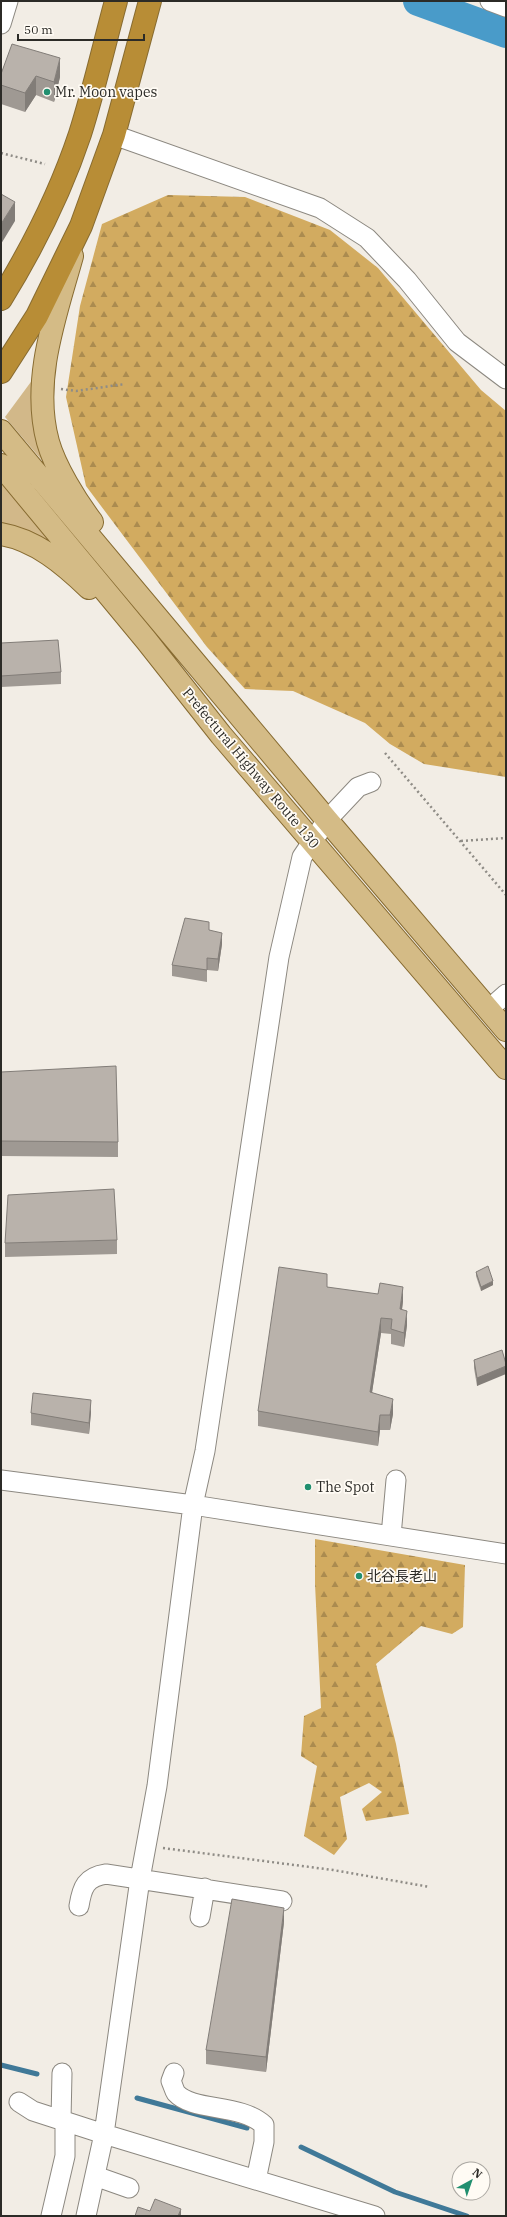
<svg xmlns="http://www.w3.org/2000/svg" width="507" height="2217" font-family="'IBM Plex Serif','Noto Sans JP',serif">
<defs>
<pattern id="forest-firs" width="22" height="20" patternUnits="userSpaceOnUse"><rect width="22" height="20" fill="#d2ab60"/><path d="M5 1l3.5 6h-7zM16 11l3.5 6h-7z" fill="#ab8b4f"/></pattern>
</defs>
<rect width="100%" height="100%" fill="#f2ede5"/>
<path fill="#d2b889" d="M36,375L51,471L5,417Z
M1,480L60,549L1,527Z"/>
<path fill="url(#forest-firs)" d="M168,195L245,197L330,230L378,268L481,390L506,411V777L424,764L390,744L365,723L293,691L245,689L207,647L86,486L66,397L80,306L102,224Z
M315,1539L465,1565L463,1627L452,1634L421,1626L376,1664L396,1744L409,1814L366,1821L362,1809L382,1792L369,1783L340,1797L347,1839L334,1855L304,1836L317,1766L301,1756L304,1716L321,1708L315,1584Z"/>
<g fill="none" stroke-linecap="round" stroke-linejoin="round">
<path stroke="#407998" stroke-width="5" d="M1,2065L37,2074
M137,2098L247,2128
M301,2147L395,2192L467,2216"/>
<path stroke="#499bc9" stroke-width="30" d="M418,1L506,33"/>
<defs>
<path id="minor" d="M490,1L506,7
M1,24L8,1
M114,135L320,208L367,238L407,280L457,342L506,379
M489,1009L506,994
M1,1480L193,1505L506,1554
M391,1536L396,1480
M79,1906C82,1887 86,1877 106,1874L282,1901
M200,1917L205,1888
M174,2073L171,2081C173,2085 174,2090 176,2093C193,2112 240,2103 264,2125V2142L256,2180
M19,2102L33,2111L104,2134L375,2216
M61,2120L62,2073
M95,2176L129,2188
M51,2216L65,2156V2121
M86,2216L104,2134L140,1879L157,1786L193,1505L205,1451L279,957L302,857L327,820L358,787L371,782"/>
<path id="major" d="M72,256C56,314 31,380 48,442C55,467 76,501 92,522
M1,431L327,820L506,1030
M1,465L146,640L221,735L506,1068
M1,534C36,540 64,564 89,588"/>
<path id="highway" d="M1,299C33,247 61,191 80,134C94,90 104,45 116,1
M1,372L37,316L81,226L114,135L150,1"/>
</defs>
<use href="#minor" stroke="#8c8880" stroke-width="21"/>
<use href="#major" stroke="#876b31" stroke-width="24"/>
<use href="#highway" stroke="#876b31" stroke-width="24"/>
<path stroke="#8f8c86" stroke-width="2.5" stroke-dasharray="2 3" stroke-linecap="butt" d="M1,153L45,164
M61,389L76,391L125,384
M385,753L506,895
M461,841L506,838
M163,1848L333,1870L430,1887"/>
<use href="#minor" stroke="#fff" stroke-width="19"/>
<use href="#major" stroke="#d4bb86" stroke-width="22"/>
<use href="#highway" stroke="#b88d36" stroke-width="22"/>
</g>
<path fill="#9f9993" d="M1,74L60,77L54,102L36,95L25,112L1,104Z
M1,643L61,672V684L1,687Z
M209,930L222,944L218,971L207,970V982L172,976V965Z
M1,1072L118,1142V1157L1,1156Z
M117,1240V1254L5,1257V1243Z
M476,1272L493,1285L481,1291L476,1276Z
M327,1287L403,1301L402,1310L407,1325L404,1347L391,1344V1334L381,1333L372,1392L393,1414L390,1430H380L378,1446L258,1426V1411Z
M474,1360L506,1364L477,1386L474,1368Z
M91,1412L89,1434L31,1425V1413Z
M284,1922L266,2072L206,2064V2050Z"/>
<path fill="#827d78" d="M60,58V77L54,102V82Z
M36,76V95L25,112V93Z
M15,202V221L1,244V224Z
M222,933V944L218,971V959Z
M493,1281V1285L481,1291V1287Z
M403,1287V1301L400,1324V1309Z
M407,1311V1325L404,1347V1333Z
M381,1318V1333L370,1406V1392Z
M506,1366V1374L477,1386V1378Z
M393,1399V1414L390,1430V1415Z
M91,1400V1412L89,1434V1423Z
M380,1415V1430L378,1446V1432Z
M284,1908V1922L266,2072V2057Z
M181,2209V2216H178Z"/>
<path fill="#b9b2ab" stroke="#827d78" d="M12,44L60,58L54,82L36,76L25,93L1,85V74Z
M1,194L15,202L1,224Z
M58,640L61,672L1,676V643Z
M185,918L209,922V930L222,933L218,959L207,958V970L172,965Z
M116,1066L118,1142L1,1141V1072Z
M114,1189L117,1240L5,1243L8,1195Z
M488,1266L493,1281L481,1287L476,1272Z
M279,1267L327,1274V1287L378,1294L380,1283L403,1287L400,1309L407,1311L404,1333L391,1329L392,1319L381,1318L370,1392L393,1399L390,1415H380L378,1432L258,1411Z
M502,1350L506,1364V1366L477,1378L474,1360Z
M33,1393L91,1400L89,1423L31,1413Z
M232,1899L284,1908L266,2057L206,2050Z
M155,2199L181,2209L178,2216H135L138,2207L150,2211Z"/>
<g fill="#218f6f" stroke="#fffbf4" stroke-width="1.5">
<circle cx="47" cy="92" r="4"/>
<circle cx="308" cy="1487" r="4"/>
<circle cx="359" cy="1576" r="4"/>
</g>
<g text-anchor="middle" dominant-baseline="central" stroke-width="3.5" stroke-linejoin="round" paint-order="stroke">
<g font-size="14" fill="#2c2b27" stroke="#fffbf4" text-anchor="start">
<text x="55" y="92">Mr. Moon vapes</text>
<text x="316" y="1487">The Spot</text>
<text x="367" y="1576">北谷長老山</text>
</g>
<g font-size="14" fill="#2c2b27" stroke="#fffbf4">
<text transform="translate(251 768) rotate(50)">Prefectural Highway Route 130</text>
</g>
</g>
<rect width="507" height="2217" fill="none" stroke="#2c2b27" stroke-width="4"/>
<g transform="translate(471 2181) rotate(40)"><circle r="19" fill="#fffbf4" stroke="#aba8a2"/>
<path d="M0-3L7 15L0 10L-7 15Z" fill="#218f6f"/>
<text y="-6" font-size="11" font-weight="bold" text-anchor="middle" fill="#2c2b27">N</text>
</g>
<path d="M18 34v6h126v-6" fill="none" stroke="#2c2b27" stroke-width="2"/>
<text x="24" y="34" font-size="12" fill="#2c2b27" stroke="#fffbf4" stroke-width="3" paint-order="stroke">50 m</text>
</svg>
